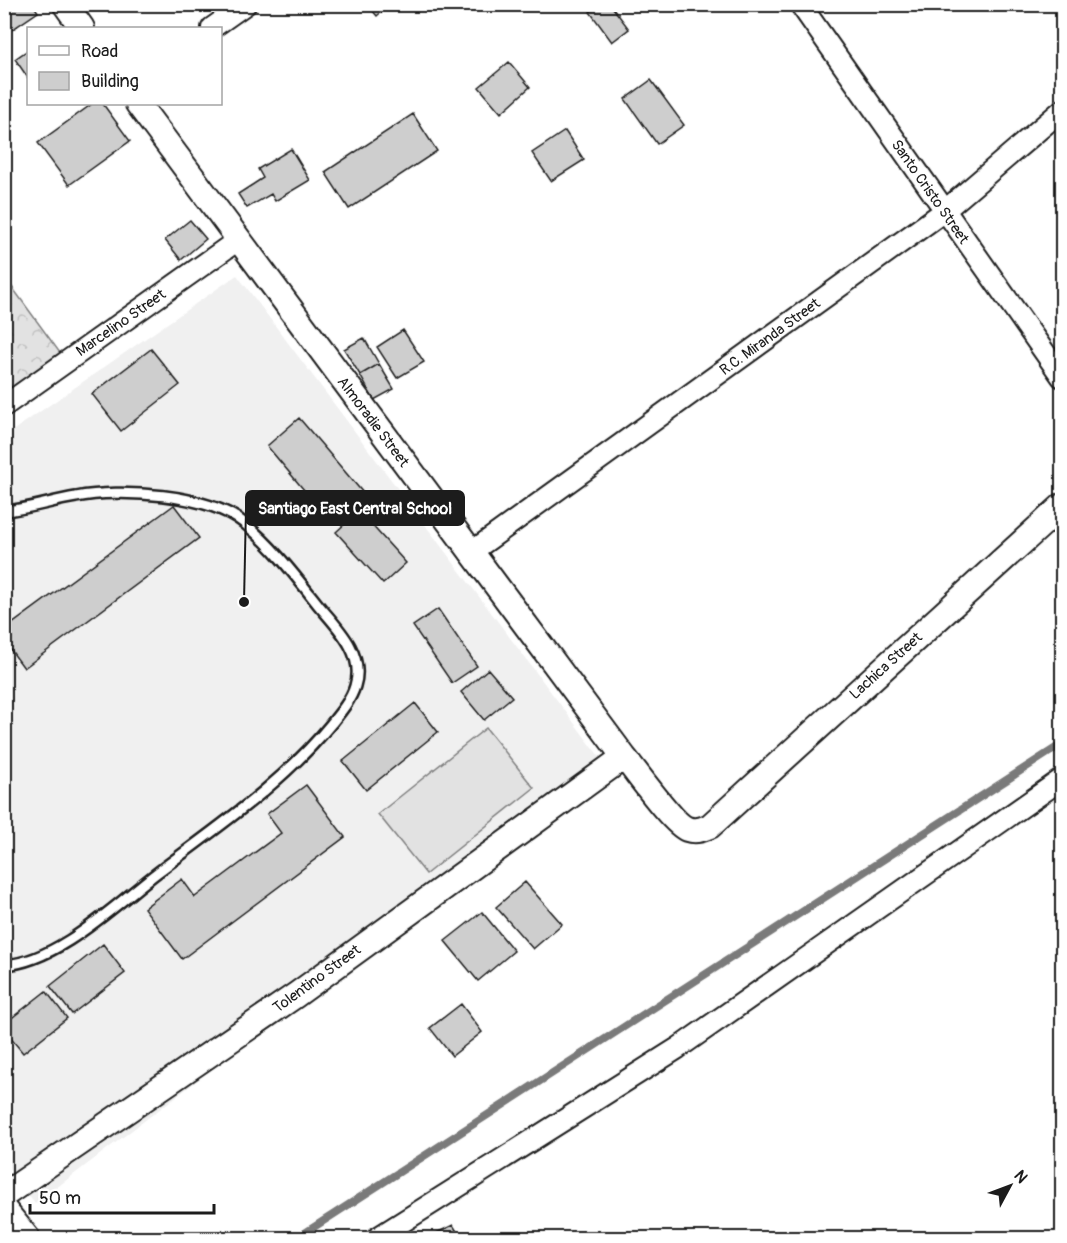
<svg xmlns="http://www.w3.org/2000/svg" width="1067" height="1243" font-family="Pangolin,sans-serif">
<defs>
<pattern id="park-crowns" width="20" height="18" patternUnits="userSpaceOnUse" patternTransform="scale(1.5)"><rect width="20" height="18" fill="#e2e2e2"/><path d="M2 6a3 3 0 1 1 6 0M12 15a3 3 0 1 1 6 0" fill="none" stroke="#c1c1c1"/></pattern>
</defs>
<rect width="100%" height="100%" fill="#fff"/>
<filter id="ink" filterUnits="userSpaceOnUse"><feTurbulence type="fractalNoise" baseFrequency=".0167" numOctaves="2"/><feDisplacementMap in="SourceGraphic" scale="12" xChannelSelector="R" yChannelSelector="G"/><feConvolveMatrix kernelMatrix="1 2 1 2 8 2 1 2 1" color-interpolation-filters="sRGB"/></filter>
<g filter="url(#ink)">
<path fill="#f0f0f0" d="M237,275L608,768L35,1204L5,1163V436Z"/>
<path fill="url(#park-crowns)" stroke="#7f7f7f" stroke-width="1.5" d="M4,276L63,357L4,399Z"/>
<path fill="#e2e2e2" stroke="#7f7f7f" stroke-width="1.5" d="M486,728L534,788L426,874L378,814Z"/>
<g fill="none" stroke-linecap="round" stroke-linejoin="round">
<path stroke="#7a7a7a" stroke-width="8" d="M297,1238L1062,744"/>
</g>
<path fill="#cecece" stroke="#1c1c1c" stroke-width="1.5" d="M4,4H33L38,12L4,35Z
M367,4H390L377,16Z
M600,4H610L629,29L612,42L590,12Z
M28,50V78L15,59Z
M509,62L530,87L501,113L479,87Z
M651,80L684,125L657,144L625,99Z
M92,104H103L130,141L69,185L38,143Z
M413,114L437,151L349,209L325,172Z
M565,131L584,160L551,181L532,153Z
M291,149L310,180L275,201L271,194L247,208L238,194L263,178L258,169Z
M190,220L206,239L181,260L165,240Z
M403,330L424,362L397,378L377,347Z
M364,338L379,364L360,375L344,349Z
M151,349L180,385L121,431L92,394Z
M379,364L394,389L374,400L360,375Z
M299,418L364,494L331,522L267,446Z
M174,505L199,538L24,668L4,641V630Z
M359,511L406,563L383,584L336,532Z
M438,609L477,666L452,683L413,626Z
M488,669L512,697L484,720L461,692Z
M415,703L438,732L366,790L343,761Z
M306,785L345,837L182,959L144,908L182,879L195,897L281,833L267,814Z
M525,882L562,924L533,949L496,907Z
M482,912L514,951L478,981L445,941Z
M103,944L125,973L72,1014L50,986Z
M46,991L67,1018L23,1053L4,1030V1024Z
M461,1004L482,1032L452,1056L430,1028Z
M453,1225L461,1238H426Z"/>
<g fill="none" stroke-linecap="round" stroke-linejoin="round">
<defs>
<path id="service" d="M4,511C29,509 51,501 76,497C120,488 208,494 244,523C273,546 297,578 320,607C339,629 365,655 355,686C351,700 340,713 331,724C283,783 219,826 158,872C117,903 58,962 4,965"/>
<path id="minor" d="M800,4L1062,377
M212,28L246,4
M4,406L238,240
M470,553L943,212L1062,110
M4,1206L30,1238
M377,1238L678,1048L1062,779"/>
<path id="tertiary" d="M65,4L82,28
M138,104L624,757C636,771 673,824 687,829C696,832 703,829 710,826L1062,506
M4,1195L296,995L624,757"/>
</defs>
<use href="#service" stroke="#1c1c1c" stroke-width="14"/>
<use href="#minor" stroke="#1c1c1c" stroke-width="24"/>
<use href="#tertiary" stroke="#1c1c1c" stroke-width="28"/>
<use href="#service" stroke="#fff" stroke-width="9"/>
<use href="#minor" stroke="#fff" stroke-width="20"/>
<use href="#tertiary" stroke="#fff" stroke-width="24"/>
</g>
</g>
<g text-anchor="middle" dominant-baseline="central" stroke-width="4.5" stroke-linejoin="round" paint-order="stroke">
<g font-size="15" fill="#1c1c1c" stroke="#fff">
<text transform="translate(930 192) rotate(55)">Santo Cristo Street</text>
<text transform="translate(121 323) rotate(-35)">Marcelino Street</text>
<text transform="translate(770 337) rotate(-36)">R.C. Miranda Street</text>
<text transform="translate(373 422) rotate(53)">Almoradie Street</text>
<text transform="translate(886 666) rotate(-42)">Lachica Street</text>
<text transform="translate(317 979) rotate(-36)">Tolentino Street</text>
</g>
</g>
<path fill="none" stroke="#1c1c1c" stroke-width="2" d="M244 602L246 508"/>
<circle fill="#1c1c1c" stroke="#fff" stroke-width="2" cx="244" cy="602" r="6"/>
<rect fill="#1c1c1c" stroke="#1c1c1c" stroke-width="2" x="246" y="491" width="218" height="34" rx="6"/>
<g font-size="16" text-anchor="middle" font-weight="bold" fill="#fff">
<text x="355" y="514">Santiago East Central School</text>
</g>
<rect width="1067" height="1243" fill="none" stroke="#fff" stroke-width="24"/>
<rect x="12" y="12" width="1043" height="1219" fill="none" stroke="#1c1c1c" stroke-width="2" filter="url(#ink)"/>
<rect x="27" y="27" width="195" height="78" fill="#ffffff" stroke="#a4a4a4" stroke-width="1.5"/>
<rect x="39" y="46" width="30" height="9" fill="#ffffff" stroke="#a4a4a4" stroke-width="1.5"/>
<text x="81" y="57" font-size="18" fill="#1c1c1c">Road</text>
<rect x="39" y="72" width="30" height="18" fill="#cecece" stroke="#a4a4a4" stroke-width="1.5"/>
<text x="81" y="87" font-size="18" fill="#1c1c1c">Building</text>
<g transform="translate(1010 1186) rotate(49)" stroke="#ffffff" stroke-width="4.5" paint-order="stroke">
<path d="M0-4.5L10 22L0 15L-10 22Z" fill="#1c1c1c"/>
<text y="-9" font-size="16" font-weight="bold" text-anchor="middle" fill="#1c1c1c">N</text>
</g>
<path d="M30 1204v9h184v-9" fill="none" stroke="#1c1c1c" stroke-width="3"/>
<text x="39" y="1204" font-size="18" fill="#1c1c1c" stroke="#ffffff" stroke-width="4.5" paint-order="stroke">50 m</text>
</svg>
